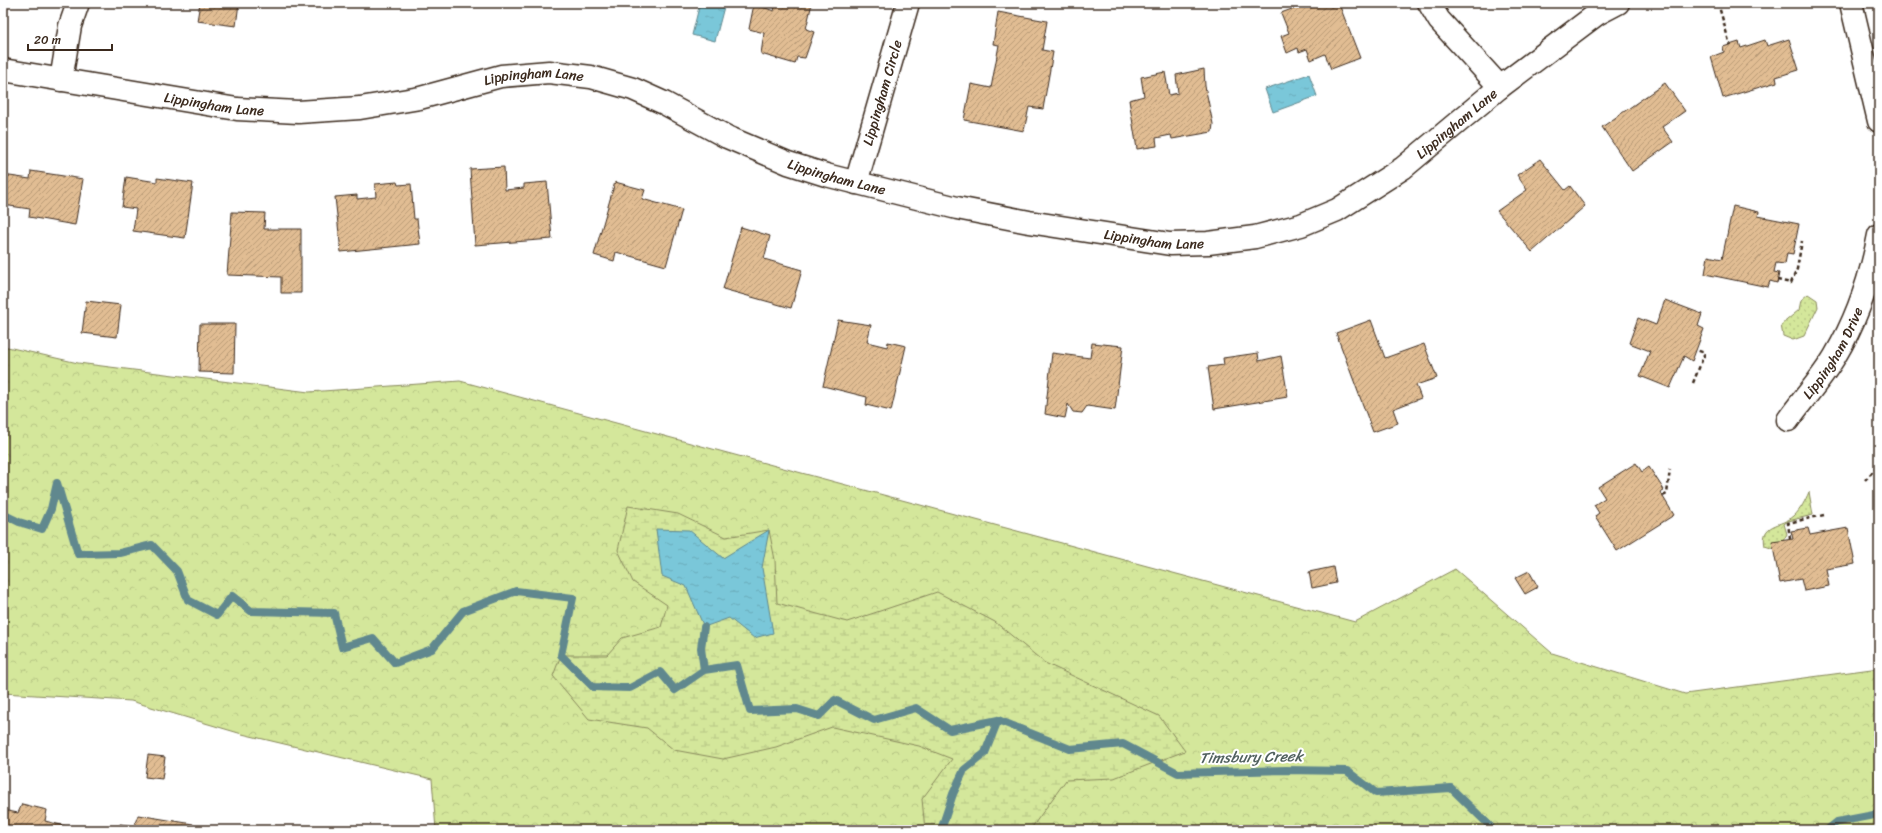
<svg xmlns="http://www.w3.org/2000/svg" width="1882" height="833" font-family="Sriracha,sans-serif">
<defs>
<pattern id="forest-crowns" width="20" height="18" patternUnits="userSpaceOnUse"><rect width="20" height="18" fill="#d4e79b"/><path d="M2 6a3 3 0 1 1 6 0M12 15a3 3 0 1 1 6 0" fill="none" stroke="#b7c685"/></pattern>
<pattern id="wetland-marsh" width="20" height="14" patternUnits="userSpaceOnUse"><rect width="20" height="14" fill="#d4e79b"/><path d="M1 5h8M5 5V1M11 12h8M15 12V8" fill="none" stroke="#b7c685"/></pattern>
<pattern id="garden-dots" width="8" height="8" patternUnits="userSpaceOnUse"><rect width="8" height="8" fill="#d4e79b"/><path d="M2 2h.1M6 6h.1" fill="none" stroke="#b7c685" stroke-width="1.8" stroke-linecap="round"/></pattern>
<pattern id="water-ripples" width="26" height="14" patternUnits="userSpaceOnUse"><rect width="26" height="14" fill="#7ac7d9"/><path d="M2 4q2-2 4 0t4 0M15 11q2-2 4 0t4 0" fill="none" stroke="#6aabba"/></pattern>
<pattern id="building-hatch" width="6" height="6" patternUnits="userSpaceOnUse"><rect width="6" height="6" fill="#e1bd93"/><path d="M-1 1l2-2M0 6l6-6M5 7l2-2" fill="none" stroke="#b89a77"/></pattern>
</defs>
<rect width="100%" height="100%" fill="#fff"/>
<filter id="ink" filterUnits="userSpaceOnUse"><feTurbulence type="fractalNoise" baseFrequency=".025" numOctaves="2"/><feDisplacementMap in="SourceGraphic" scale="8" xChannelSelector="R" yChannelSelector="G"/><feConvolveMatrix kernelMatrix="1 2 1 2 8 2 1 2 1" color-interpolation-filters="sRGB"/></filter>
<g filter="url(#ink)">
<path fill="url(#forest-crowns)" stroke="#88885c" d="M3,346L78,363L309,392L460,381L1355,622L1455,569L1552,653L1685,694L1879,668V830H436L432,779L242,734L131,701L3,693Z"/>
<path fill="url(#wetland-marsh)" stroke="#88885c" d="M628,506L678,514L726,537L769,530L775,560L777,603L847,622L937,592L995,622L1045,663L1159,716L1185,751L1114,778L1066,780L1030,830H925L922,799L952,759L919,746L832,727L776,747L723,759L674,750L647,728L589,719L553,676L561,655H607L622,638L661,627L667,605L633,582L618,550Z"/>
<path fill="url(#garden-dots)" stroke="#88885c" d="M1808,294L1817,300L1818,307L1804,336L1793,340L1783,336L1781,325L1799,310L1801,300Z
M1809,492L1813,515L1788,521L1784,524L1787,534L1783,541L1774,549L1765,546C1760,523 1781,527 1794,516C1801,509 1805,501 1809,492Z"/>
<path fill="url(#water-ripples)" stroke="#61888e" d="M700,3H725L715,41L692,35Z
M1309,74L1317,96L1273,112L1265,89Z
M656,529L689,530L723,558L769,530L762,568L773,633L754,638L729,618L704,627L686,586L662,576Z"/>
<g fill="none" stroke-linecap="round" stroke-linejoin="round">
<path stroke="#61888e" stroke-width="8" d="M3,514L19,522L42,529L51,509L57,483L78,554L120,553L152,545L177,571L188,600L217,615L232,596L251,611L334,613L342,647L373,638L395,663L432,649L463,611L516,591L573,598L561,655L593,687L630,688L660,672L675,690L704,670L737,665L750,711L797,709L819,716L835,700L874,720L916,708L950,730L998,720L1070,749L1123,744L1178,773L1286,770L1347,771L1376,793L1451,788L1490,826L1492,830
M704,670L701,648L704,627
M941,830L953,794L964,770L985,753L998,720
M1827,830L1837,822L1879,814"/>
</g>
<path fill="url(#building-hatch)" stroke="#3b2a1e" d="M200,3H239L236,26L197,21Z
M776,3H812L806,29L814,32L805,58L797,57L795,64L761,54L764,33L749,29L754,4L774,11Z
M1308,3H1330L1331,7L1339,4L1360,58L1331,69L1325,54L1311,60L1307,49L1299,52L1298,48L1287,53L1281,36L1289,33L1281,13Z
M998,12L1047,21L1042,50L1053,52L1043,109L1029,107L1024,131L964,120L971,84L991,88L999,45L993,44Z
M1789,39L1799,70L1776,77L1777,82L1723,98L1711,57L1724,52L1723,47L1739,42L1741,48L1765,40L1767,46Z
M1204,69L1205,86L1213,124L1212,132L1172,139L1171,135L1156,138L1157,146L1137,149L1129,100L1144,96L1141,77L1165,72L1169,95L1178,93L1176,75Z
M1665,83L1685,111L1662,127L1673,142L1632,171L1602,127Z
M1540,159L1565,190L1570,186L1585,206L1532,252L1497,211L1527,190L1517,175Z
M504,167L505,190L524,188V184L547,182L552,239L475,245L470,169Z
M31,171L83,179L75,225L29,217L30,209L3,205V175L30,179Z
M126,177L157,182V178L193,183L185,238L133,231L136,209L122,207Z
M397,182L398,185L411,184L414,219H417L420,244L341,252L335,197L357,195V199L376,197L375,184Z
M615,182L645,190L642,199L682,210L666,266L616,252L614,261L594,255Z
M1733,206L1759,212L1758,216L1799,224L1793,254L1787,253L1785,264L1776,263L1774,272L1779,273L1777,283L1770,281L1768,287L1705,274L1708,256L1722,259Z
M232,212L265,213L264,229H301V293H281V277L227,275Z
M741,227L770,236L764,259L802,270L791,308L723,289Z
M1665,300L1702,314L1698,326L1704,329L1692,361L1684,356L1670,388L1640,376L1650,351L1629,343L1638,318L1656,325Z
M86,301L121,305L117,337L82,333Z
M838,320L871,325L867,342L887,347L888,342L906,346L891,411L866,405L867,397L823,386Z
M1371,320L1385,358L1424,344L1437,378L1416,385L1421,398L1393,409L1398,423L1373,432L1336,333Z
M200,324H235L234,373L199,372Z
M1092,343L1123,346L1115,410L1087,406L1082,413L1073,412L1068,404L1065,418L1045,414L1052,353L1090,358Z
M1258,353L1259,361L1281,356L1288,397L1214,409L1208,367L1224,365L1223,358Z
M1636,463L1642,472L1649,467L1664,490L1660,492L1674,515L1617,551L1595,516L1599,513L1594,505L1605,498L1598,487Z
M1808,528L1810,535L1848,528L1855,564L1826,569L1829,586L1804,591L1801,579L1780,583L1772,542L1793,539L1791,531Z
M1333,567L1336,583L1312,588L1309,572Z
M1529,571L1538,587L1525,594L1515,578Z
M148,755L165,757L162,779L145,777Z
M22,804L47,810L45,821L65,826L64,830H3V810L18,813Z
M138,815L193,824L192,830H119L120,824L134,826Z"/>
<g fill="none" stroke-linecap="round" stroke-linejoin="round">
<defs>
<g id="minor">
<path d="M1429,3L1439,20L1500,87"/>
<path d="M1851,3L1879,121"/>
<path id="s1" d="M3,70L237,109L298,112L360,108L420,98L501,76L549,72L591,77L633,89L664,103L727,137L788,163L826,175L957,208L1029,222L1170,244L1208,243L1255,237L1301,225L1337,210L1403,168L1500,87L1597,14L1618,3"/>
<path d="M61,80L70,26L78,3"/>
<path id="s2" d="M856,183L908,3"/>
<path id="s3" d="M1788,420C1803,399 1822,378 1835,356C1857,319 1871,277 1879,235"/>
</g>
</defs>
<use href="#minor" stroke="#3b2a1e" stroke-width="25"/>
<path stroke="#3b2a1e" stroke-width="2.5" stroke-dasharray="4 3" stroke-linecap="butt" d="M1718,3L1730,45
M1777,280L1791,283L1797,269L1802,241
M1693,383L1705,353L1696,350
M1865,480L1879,465
M1663,496L1667,494L1670,469
M1790,539L1788,523L1824,515"/>
<use href="#minor" stroke="#fff" stroke-width="22"/>
</g>
</g>
<g text-anchor="middle" dominant-baseline="central" stroke-width="4" stroke-linejoin="round" paint-order="stroke">
<g font-size="14" fill="#3b2a1e" stroke="#fff">
<text stroke="none"><textPath href="#s1" startOffset="538">Lippingham Lane</textPath></text>
<text stroke="none"><textPath href="#s2" startOffset="94">Lippingham Circle</textPath></text>
<text stroke="none"><textPath href="#s1" startOffset="214">Lippingham Lane</textPath></text>
<text stroke="none"><textPath href="#s1" startOffset="1522">Lippingham Lane</textPath></text>
<text stroke="none"><textPath href="#s1" startOffset="862">Lippingham Lane</textPath></text>
<text stroke="none"><textPath href="#s1" startOffset="1186">Lippingham Lane</textPath></text>
<text stroke="none"><textPath href="#s3" startOffset="81">Lippingham Drive</textPath></text>
</g>
<g font-size="15" font-style="italic" fill="#51615f" stroke="#fff">
<text transform="translate(1251 757) rotate(-1)">Timsbury Creek</text>
</g>
</g>
<rect width="1882" height="833" fill="none" stroke="#fff" stroke-width="16"/>
<rect x="8" y="8" width="1866" height="817" fill="none" stroke="#3b2a1e" stroke-width="1.5" filter="url(#ink)"/>
<path d="M28 44v6h84v-6" fill="none" stroke="#3b2a1e" stroke-width="2"/>
<text x="34" y="44" font-size="12" fill="#3b2a1e" stroke="#ffffff" stroke-width="3" paint-order="stroke">20 m</text>
</svg>
